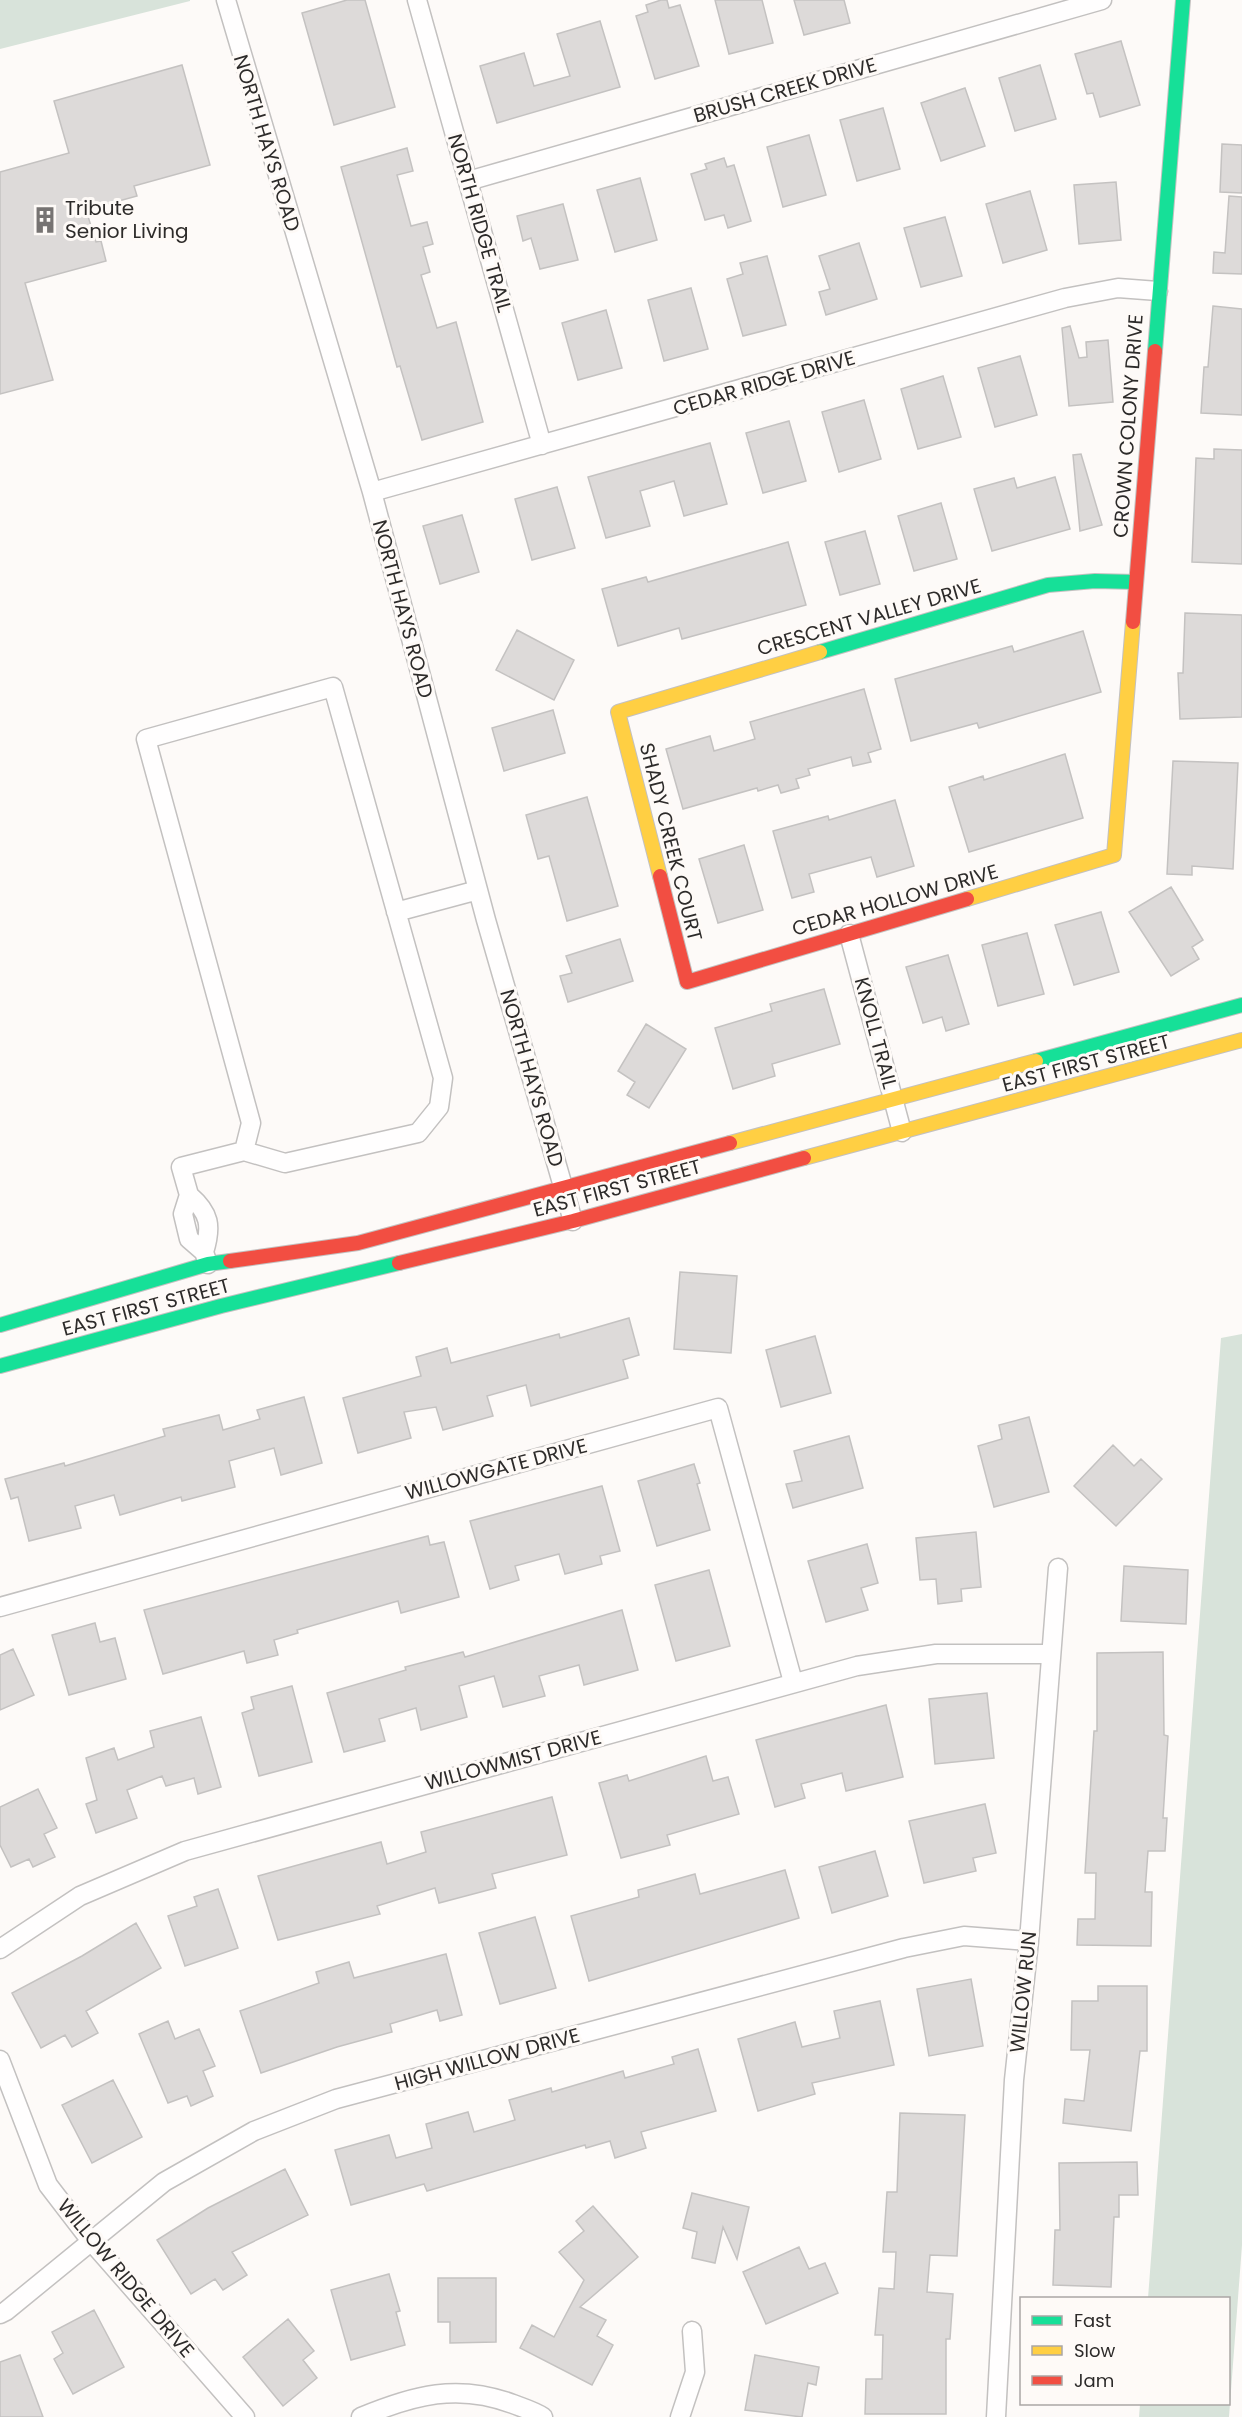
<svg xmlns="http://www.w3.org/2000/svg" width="1242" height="2417" font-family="Poppins,sans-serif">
<rect width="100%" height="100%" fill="#fdfaf8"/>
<path fill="#d8e3da" d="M0,0H190V1L0,49Z
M1242,1334V2245L1229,2417H1139L1140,2404H1228V2298H1148L1221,1338Z"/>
<path fill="#dddad9" stroke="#c4c2c1" stroke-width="1.5" d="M347,0H365L395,107L334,125L302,13Z
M661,0H667L669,8L680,5L699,66L655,79L636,16L648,12L646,5Z
M715,0H762L773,43L729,54Z
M794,0H844L850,23L804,35Z
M600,21L620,87L497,123L480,66L524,53L534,86L570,76L557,34Z
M1121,41L1140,105L1100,117L1093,93L1087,94L1075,54Z
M182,65L210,165L134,186L137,196L86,210L96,242L101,241L106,261L25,283L53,380L0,394V172L69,153L54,101Z
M1040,65L1056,119L1015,131L999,78Z
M965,88L985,146L941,161L921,103Z
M883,108L900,169L857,181L840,120Z
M809,135L826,195L783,207L767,147Z
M1222,144L1242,145V193L1220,192Z
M407,148L413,171L397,175L411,226L427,222L433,244L423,247L430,272L421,275L437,328L456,322L483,422L422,440L400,366L397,367L341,167Z
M724,158L727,167L734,165L751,221L728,228L724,215L705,220L691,174L707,169L705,164Z
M640,178L657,240L615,252L597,190Z
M1116,182L1121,240L1079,244L1074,185Z
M1030,191L1047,250L1003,263L986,204Z
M1229,196L1242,197V274L1213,273L1214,252L1225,253Z
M563,204L578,260L540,269L531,238L523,241L517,216Z
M945,217L962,276L921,287L904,228Z
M859,243L877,299L826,315L819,292L830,289L819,256Z
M767,256L786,325L743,336L727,279L743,274L740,263Z
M691,288L708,349L664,361L648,300Z
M1213,306L1242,309V415L1201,413L1204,367H1208Z
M606,310L622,368L578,380L562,323Z
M1070,326L1079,358L1087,357L1086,342L1108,340L1113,402L1069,406L1062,328Z
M1020,356L1037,415L995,427L978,368Z
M943,376L961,437L918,449L901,389Z
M864,400L881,459L839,472L822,412Z
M789,421L806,481L763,493L746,433Z
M710,443L727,504L684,516L674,481L640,491L650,526L606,538L588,477Z
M1214,449L1242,450V564L1192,562L1196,458L1214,459Z
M1081,454L1102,525L1080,531L1073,455Z
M1055,477L1070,529L992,551L974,489L1014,478L1017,488Z
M557,487L575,548L532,560L515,499Z
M941,503L957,559L914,571L898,516Z
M462,515L479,572L440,584L423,526Z
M865,531L880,584L840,595L825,542Z
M788,542L806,605L682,639L679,628L618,646L602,589L646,577L648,582Z
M1185,613L1242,615V717L1180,719L1178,673H1183Z
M517,630L574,660L554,700L496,670Z
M1083,631L1101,692L979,728L977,723L911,741L895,679L1012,646L1014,652Z
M864,689L881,749L868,753L871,762L853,766L851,757L808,769L810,775L796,779L799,788L781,793L778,785L758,791L757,788L683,809L666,749L710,736L714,751L755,739L750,722Z
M553,710L565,753L504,771L492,728Z
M1065,754L1083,818L969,852L949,787L983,776L984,780Z
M1173,761L1238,763L1233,869L1192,866V875L1167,874Z
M587,797L618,906L567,921L549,856L538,859L526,815Z
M895,800L914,866L877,877L871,857L809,874L814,892L792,898L773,831L828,816L829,820Z
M744,845L763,910L718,923L699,859Z
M1171,887L1203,940L1192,947L1199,959L1171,976L1129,912Z
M1101,912L1119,972L1074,985L1055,925Z
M1027,933L1044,994L998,1006L982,945Z
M620,939L633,981L568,1002L560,976L572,973L566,956Z
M948,955L969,1024L946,1031L942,1017L923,1023L906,967Z
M824,989L840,1044L772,1064L775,1076L733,1089L715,1028L772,1011L770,1004Z
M646,1024L686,1049L649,1108L627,1095L635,1082L618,1071Z
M680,1272L737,1276L731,1353L674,1349Z
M629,1318L639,1355L623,1360L628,1378L531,1406L526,1385L487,1396L493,1416L443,1430L436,1407L404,1412L411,1438L358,1453L343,1398L421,1376L416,1357L447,1348L451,1363L559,1334L560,1338Z
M815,1336L831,1393L781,1407L766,1350Z
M304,1397L322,1463L281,1475L274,1448L229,1461L235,1487L182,1501L181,1497L120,1515L114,1495L75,1506L81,1528L29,1541L18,1497L11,1499L5,1479L64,1463L65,1466L165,1436L163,1429L219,1415L223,1430L260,1419L257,1410Z
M1029,1417L1049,1492L994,1507L978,1446L1002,1439L999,1425Z
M849,1436L863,1488L793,1508L786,1484L802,1481L794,1451Z
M1113,1445L1134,1466L1141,1459L1162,1479L1116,1526L1074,1486Z
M694,1464L700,1483L697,1484L710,1530L657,1546L638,1481Z
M602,1486L620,1551L600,1556L602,1564L565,1574L559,1554L515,1566L519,1580L490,1589L470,1521Z
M976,1532L981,1587L961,1589L962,1601L938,1604L936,1579L920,1580L916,1538Z
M428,1536L430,1545L444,1542L459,1597L401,1613L398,1601L297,1630L298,1633L274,1640L278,1655L247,1663L244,1651L163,1674L144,1610Z
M867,1544L878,1583L861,1588L868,1610L826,1622L808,1561Z
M1124,1566L1188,1570L1186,1624L1121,1621Z
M709,1570L730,1646L676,1661L655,1585Z
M622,1610L638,1670L584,1685L579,1665L539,1676L545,1696L503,1707L494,1676L459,1686L467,1717L421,1730L416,1708L379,1719L385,1741L344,1752L327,1693L406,1670L405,1667L463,1652L465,1657Z
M95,1623L100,1642L115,1638L126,1679L69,1695L52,1635Z
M13,1649L34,1695L0,1710V1655Z
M1163,1652L1164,1735L1168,1736L1163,1818H1167L1165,1851H1148L1145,1892H1152L1151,1946L1077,1945L1078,1919H1095L1096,1873H1085L1094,1731H1097V1653Z
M292,1686L312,1762L259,1776L242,1713L254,1709L251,1697Z
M987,1693L994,1758L935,1764L929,1699Z
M886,1705L903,1777L846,1791L842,1773L801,1784L805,1798L775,1807L756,1740Z
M201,1717L221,1787L198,1794L194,1778L166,1786L162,1776L127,1790L137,1818L96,1833L86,1804L97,1800L86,1758L114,1748L118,1760L154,1747L150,1731Z
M706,1756L713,1781L728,1777L739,1814L667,1835L670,1845L621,1858L599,1783L627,1775L629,1781Z
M38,1789L57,1828L44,1834L55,1857L33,1867L29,1859L11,1867L0,1845V1807Z
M552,1797L567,1855L492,1874L496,1888L439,1903L435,1888L377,1906L380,1914L278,1940L258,1876L381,1842L387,1864L426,1852L421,1832Z
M985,1804L996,1853L973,1858L976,1871L924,1883L909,1821Z
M875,1851L888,1896L832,1913L819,1867Z
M785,1870L799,1918L589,1981L571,1916L639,1897L638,1890L695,1874L700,1894Z
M218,1889L238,1948L185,1966L168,1916L197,1906L194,1897Z
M535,1917L556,1988L500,2004L479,1933Z
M136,1923L161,1968L86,2011L98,2033L72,2047L65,2035L41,2048L12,1993L82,1956Z
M446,1954L462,2015L440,2021L437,2010L390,2024L392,2032L337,2047L261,2073L240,2011L319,1983L316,1972L349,1962L354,1978Z
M971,1979L983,2046L929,2056L917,1989Z
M1098,1986H1147V2051H1140L1131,2131L1063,2123L1065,2099L1084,2101L1090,2050H1071L1072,2001H1098Z
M880,2001L894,2065L812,2083L815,2094L758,2111L738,2039L795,2022L802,2047L840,2038L834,2011Z
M168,2021L175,2039L199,2029L215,2066L203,2071L213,2096L191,2106L187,2096L168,2103L139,2034Z
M698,2049L716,2111L641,2132L646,2148L615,2158L610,2141L586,2148L585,2145L427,2191L424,2184L351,2205L335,2150L389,2135L396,2158L432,2148L426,2124L468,2112L474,2132L515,2120L509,2100L551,2088L552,2092L623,2071L625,2078L674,2064L672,2057Z
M113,2080L142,2137L92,2163L62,2105Z
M900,2113L965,2115L957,2256L930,2255L927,2292L953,2294L950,2339H946V2414H865L866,2379H882L883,2335H875L879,2288L894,2289L896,2252H883L887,2192H897Z
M1137,2162L1138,2195H1119V2217H1114L1111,2287L1053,2285L1055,2230H1060L1059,2163Z
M285,2169L308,2215L232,2252L247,2275L223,2290L215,2279L191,2294L157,2240L208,2208Z
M692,2193L749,2207L737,2259L723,2227L715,2263L692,2258L697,2232L683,2228Z
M593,2206L638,2257L580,2307L606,2320L597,2336L613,2345L592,2385L520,2348L532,2325L554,2337L584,2280L559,2252L584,2231L576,2221Z
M799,2247L809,2269L825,2263L838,2293L766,2324L743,2272Z
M389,2274L400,2311L396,2312L405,2345L351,2360L331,2290Z
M438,2278H496V2342L450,2343V2322H438Z
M94,2310L124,2367L73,2394L54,2359L63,2353L52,2332Z
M288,2319L314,2351L303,2360L317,2378L283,2406L243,2357Z
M20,2355L43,2417H0V2362Z
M755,2355L819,2367L816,2385L808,2383L802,2417L745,2410Z"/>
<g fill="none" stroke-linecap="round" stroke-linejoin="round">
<defs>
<path id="street" d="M226,0L372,492L486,920L573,1221
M417,0L542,445
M468,181L1102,0
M372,492L1065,298L1118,288L1158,291
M396,912L478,890
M849,934L902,1132
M189,1195C210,1213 212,1226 204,1252
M208,1264L204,1252L189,1239L183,1214L189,1195L181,1167L244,1151L285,1163L418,1133L439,1107L443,1078L333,687L146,739L251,1123L244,1151
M0,1607L718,1408L793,1682
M0,1949L80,1896L185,1851L857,1666L936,1654H1049
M0,2060L48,2185L91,2241L245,2417
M0,2314L6,2311L164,2182L254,2131L336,2099L904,1948L964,1936L1029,1941
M361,2417C414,2395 458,2383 513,2404C523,2408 534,2411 543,2417
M680,2417L695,2372L692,2331
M996,2417L1014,2080L1029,1941L1058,1568"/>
<path id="fast" d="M1155,351L1183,0
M820,652L1048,585L1095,581L1136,582
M1036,1061L1242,1005
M0,1325L208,1264L230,1261
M0,1366L221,1306L399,1263"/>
<path id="slow" d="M660,876L618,712L820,652
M967,899L1114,855L1133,622
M730,1143L1036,1061
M804,1158L1242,1040"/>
<path id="jam" d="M1133,622L1155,351
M660,876L687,982L967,899
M230,1261L358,1243L730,1143
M399,1263L573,1221L804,1158"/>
</defs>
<use href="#street" stroke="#c3c1c0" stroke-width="21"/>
<use href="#fast" stroke="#c3c1c0" stroke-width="16"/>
<use href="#slow" stroke="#c3c1c0" stroke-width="16"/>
<use href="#jam" stroke="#c3c1c0" stroke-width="16"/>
<use href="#street" stroke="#fffefe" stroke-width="18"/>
<use href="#fast" stroke="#16e098" stroke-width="14"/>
<use href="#slow" stroke="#ffcf43" stroke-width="14"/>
<use href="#jam" stroke="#f24e42" stroke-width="14"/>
</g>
<defs>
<symbol id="building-bare" viewBox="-9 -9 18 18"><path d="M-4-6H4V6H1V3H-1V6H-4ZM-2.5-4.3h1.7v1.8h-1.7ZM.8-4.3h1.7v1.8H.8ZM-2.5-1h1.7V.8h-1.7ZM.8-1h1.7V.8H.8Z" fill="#767372" stroke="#fefaf7" stroke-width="2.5" paint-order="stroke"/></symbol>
</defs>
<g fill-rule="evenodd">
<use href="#building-bare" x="26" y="201" width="38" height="38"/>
</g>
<g text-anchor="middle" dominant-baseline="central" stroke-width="6" stroke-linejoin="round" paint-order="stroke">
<g font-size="20" fill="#2d2b2a" stroke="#fefaf7">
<text transform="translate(785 90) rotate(-16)">BRUSH CREEK DRIVE</text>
<text transform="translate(267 143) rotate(73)">NORTH HAYS ROAD</text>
<text transform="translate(480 223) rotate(74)">NORTH RIDGE TRAIL</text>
<text transform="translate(764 383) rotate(-16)">CEDAR RIDGE DRIVE</text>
<text transform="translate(1128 426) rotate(-86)">CROWN COLONY DRIVE</text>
<text transform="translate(403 609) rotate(75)">NORTH HAYS ROAD</text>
<text transform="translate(869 617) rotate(-16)">CRESCENT VALLEY DRIVE</text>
<text transform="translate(671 842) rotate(76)">SHADY CREEK COURT</text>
<text transform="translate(895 900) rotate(-16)">CEDAR HOLLOW DRIVE</text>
<text transform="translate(876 1033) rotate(75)">KNOLL TRAIL</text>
<text transform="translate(1086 1063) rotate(-15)">EAST FIRST STREET</text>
<text transform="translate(532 1078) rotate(74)">NORTH HAYS ROAD</text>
<text transform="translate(617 1188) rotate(-15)">EAST FIRST STREET</text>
<text transform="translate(146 1307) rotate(-15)">EAST FIRST STREET</text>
<text transform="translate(496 1469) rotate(-15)">WILLOWGATE DRIVE</text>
<text transform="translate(513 1760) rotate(-15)">WILLOWMIST DRIVE</text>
<text transform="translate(1023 1992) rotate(-84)">WILLOW RUN</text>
<text transform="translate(487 2059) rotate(-15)">HIGH WILLOW DRIVE</text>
<text transform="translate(126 2278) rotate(50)">WILLOW RIDGE DRIVE</text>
</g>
<g font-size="20" fill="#2d2b2a" stroke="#fefaf7" text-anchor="start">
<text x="65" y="208">Tribute<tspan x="65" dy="23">Senior Living</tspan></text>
</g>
</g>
<rect x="1020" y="2297" width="210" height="108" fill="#fefaf7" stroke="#aaa7a5" stroke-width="1.5"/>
<rect x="1032" y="2316" width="30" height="9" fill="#16e098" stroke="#aaa7a5" stroke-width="1.5"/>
<text x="1074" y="2327" font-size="18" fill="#2d2b2a">Fast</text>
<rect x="1032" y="2346" width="30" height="9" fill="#ffcf43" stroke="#aaa7a5" stroke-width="1.5"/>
<text x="1074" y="2357" font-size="18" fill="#2d2b2a">Slow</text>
<rect x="1032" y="2376" width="30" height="9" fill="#f24e42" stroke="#aaa7a5" stroke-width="1.5"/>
<text x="1074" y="2387" font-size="18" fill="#2d2b2a">Jam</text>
</svg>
